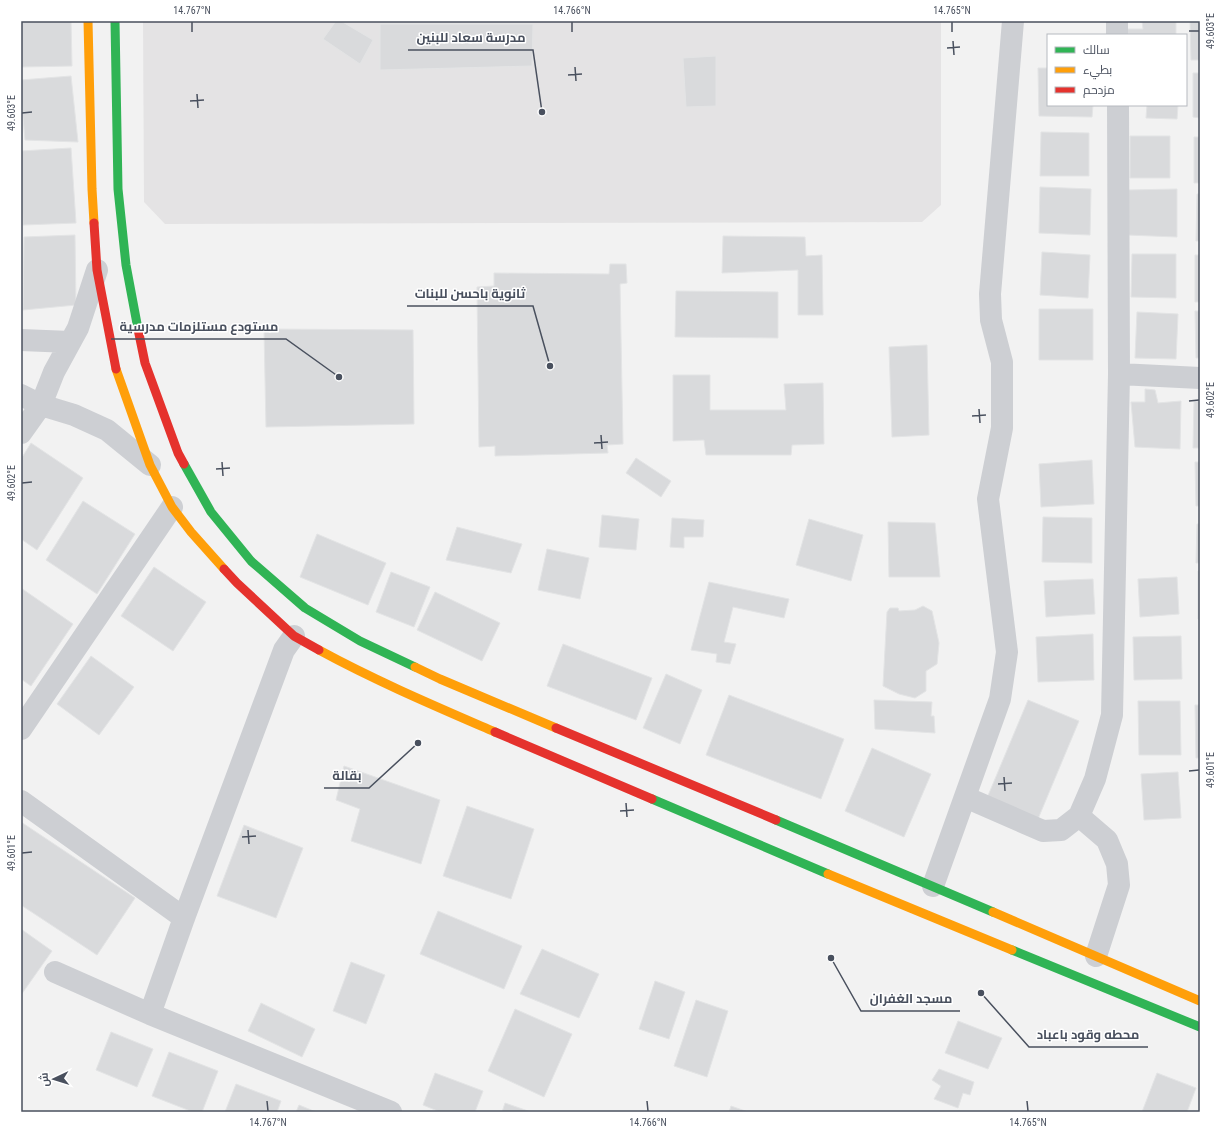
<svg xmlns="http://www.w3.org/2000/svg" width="1221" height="1133" font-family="'Roboto Condensed',Cairo,sans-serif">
<rect width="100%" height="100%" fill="#f2f2f2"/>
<path fill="#e4e3e4" d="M143,21H941V205L922,222L165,224L144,202Z"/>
<path fill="#d9dadc" stroke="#e3e4e5" d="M21,21H71L72,66L21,67Z
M336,21H341L373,40L360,64L323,39Z
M1142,21H1176V35H1126V29H1143Z
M1190,21H1200V60H1191Z
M380,24H533L532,66L380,70Z
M716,56V106L686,107L683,58Z
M1038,68H1048V105H1093L1092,117L1039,116Z
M1193,73H1200V118L1193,117Z
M71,76L78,142L25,140L21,94V80Z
M1147,105H1178L1177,119L1146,118Z
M1041,132L1089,133V176H1040Z
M1130,136H1170V178H1130Z
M1194,137H1200V183H1194Z
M71,148L76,223L23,225L21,151Z
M1040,187L1091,189L1090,235L1039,233Z
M1177,189V237L1128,235V190Z
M1197,194H1200V241H1196Z
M75,235L76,305L23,310L24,237Z
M723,236L805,237L806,256L822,255L823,315H798V270L722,273Z
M1042,252L1090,255L1088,298L1040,295Z
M1132,254H1176V298L1131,297Z
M1195,255H1200V302H1195Z
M610,264H626L627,283L620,284L623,444L607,445L608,453L495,456V446L479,447L477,287L494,286V273L609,274Z
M676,291L778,292V338L675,337Z
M1039,309H1093V360H1039Z
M1195,311H1200V358H1196Z
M1137,312L1178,314L1176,359L1135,358Z
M264,329L413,330L414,424L266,427Z
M927,345L929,435L892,437L889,347Z
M673,375H710V410H786L784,384L823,383L824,444L792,445L791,455H706L704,440L673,441Z
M1145,389L1155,390L1158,403L1181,401L1180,449L1135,447L1131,402H1145Z
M1194,401H1200V448H1193Z
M31,443L83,478L37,550L21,539V459Z
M636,458L671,481L661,497L626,473Z
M1092,460L1094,504L1041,507L1039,464Z
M1195,462H1200V506H1196Z
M83,501L135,534L97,594L46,560Z
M602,515L639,519L636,550L599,547Z
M1043,517L1092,518V563L1042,562Z
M672,518L704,520L703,537H684V548L670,547Z
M809,519L863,535L851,581L796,565Z
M888,522L935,523L940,577H889Z
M1197,524H1200V563H1196Z
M457,527L522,544L511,573L446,560Z
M317,534L386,563L368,605L300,577Z
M547,549L589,558L580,599L538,590Z
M154,567L206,602L173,651L121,616Z
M1198,571H1200V619H1198Z
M391,572L430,587L414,627L376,612Z
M1177,577L1179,614L1140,617L1138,579Z
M1093,579L1095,614L1046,617L1044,581Z
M709,582L789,599L784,618L733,607L724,642L736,644L730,664L716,662L717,654L691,650Z
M21,588L73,624L31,686L21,679Z
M435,592L500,623L482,661L417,630Z
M923,606L932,611L939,643L937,664L926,671V691L915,698L899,694L883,686L887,612L890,608H898L899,611L915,610Z
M1093,634L1094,680L1038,682L1036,637Z
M1181,636L1182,679L1134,680L1133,637Z
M563,644L652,678L636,720L547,686Z
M91,656L134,687L99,735L57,704Z
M666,674L702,690L680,744L643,728Z
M729,695L844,739L821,799L706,755Z
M874,700L932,702L931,716H934L935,733L875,729Z
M1028,700L1079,721L1038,819L987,798Z
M1138,701H1180L1181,755H1139Z
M1195,705H1200V758H1196Z
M872,748L931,774L904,837L845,811Z
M344,766L440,800L421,864L351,841L360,809L336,800Z
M1178,772L1181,818L1144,820L1141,774Z
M467,806L534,829L511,899L443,876Z
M21,822L135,898L97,955L21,905Z
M244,825L303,848L276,918L217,896Z
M438,911L522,946L504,989L420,954Z
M21,929L52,951L21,995Z
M542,949L599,974L579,1018L520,994Z
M351,962L385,975L366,1024L333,1011Z
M655,981L685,992L669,1039L639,1029Z
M696,1000L728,1011L707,1077L674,1066Z
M261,1003L315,1029L302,1057L248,1031Z
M515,1009L572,1034L544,1097L488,1071Z
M958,1021L1002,1038L988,1069L945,1053Z
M111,1032L153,1049L137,1087L96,1070Z
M169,1052L218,1071L202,1112H193L152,1096Z
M939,1069L974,1082L970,1095L963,1093L958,1108L934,1099L941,1086L932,1080Z
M435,1073L483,1091L475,1112H440L423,1105Z
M1157,1073L1196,1088L1187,1112H1142Z
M236,1084L281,1101L277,1112H225Z
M505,1103L531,1112H502Z
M299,1105L316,1112H296Z
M731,1106L748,1112H729Z"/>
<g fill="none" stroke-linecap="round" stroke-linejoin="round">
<path stroke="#cdcfd3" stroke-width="22" d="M1117,21V35
M97,270L78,328L54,372L41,405L74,415L107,430L150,465
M21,340L70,342
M1119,374L1200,378
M21,395L41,405L21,433
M21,729L172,507
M965,797L1043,831L1061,830L1079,816L1095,779L1112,715L1119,374L1118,105
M21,801L184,918
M1079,816L1107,840L1117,864L1119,885L1096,956
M933,886L1000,699L1007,652L988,499L1002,428V362L991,320L990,294L1013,21
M55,972L150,1014L391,1112
M150,1014L184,918L284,650L294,636"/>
<path stroke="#30b455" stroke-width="9" d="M115,21L118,189L126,265L138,329
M184,464L211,512L251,561L305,608L360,641L415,667
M652,799L828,874
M776,820L993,912
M1012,950L1200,1027"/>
<path stroke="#ff9f0a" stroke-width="9" d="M88,21L92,189L94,223
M116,369L150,465L172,507L191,532L224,569
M319,650C376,681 435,706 495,732
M415,667L440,679L556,728
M828,874L1012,950
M993,912L1200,1001"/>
<path stroke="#e5322d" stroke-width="9" d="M94,223L97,270L116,369
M138,329L145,363L178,453L184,464
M224,569L237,583L294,636L319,650
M556,728L776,820
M495,732L652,799"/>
</g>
<path fill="none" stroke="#49505e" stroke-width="1.5" d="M192,22V32M572,22V32M952,22V32M1189,31H1199M953,41L954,55M947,48L960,47M575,67L576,81M568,75L582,74M197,94L198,108M190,101L204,100M22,113L32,112M1189,401L1199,400M979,409L980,423M972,416L986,415M601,435L602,449M594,443L608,442M222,462L223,476M216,469L230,468M22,483L32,482M1189,771L1199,770M1004,777L1005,791M998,784L1012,783M626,803L627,817M620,811L634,810M248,830L249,844M242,837L256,836M22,853L32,852M267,1101L268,1111M647,1101L648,1111M1027,1101L1028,1111"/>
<path fill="none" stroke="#49505e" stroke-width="1.5" d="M542 112L533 50H408M550 366L533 306H407M339 377L286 339H111M418 743L369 788H324M831 958L861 1011H960M981 993L1029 1047H1148"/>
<g fill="#49505e" stroke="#fff" stroke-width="1.5">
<circle cx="542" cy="112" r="4"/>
<circle cx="550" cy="366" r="4"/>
<circle cx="339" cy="377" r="4"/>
<circle cx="418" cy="743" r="4"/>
<circle cx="831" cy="958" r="4"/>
<circle cx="981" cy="993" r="4"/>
</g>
<g font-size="13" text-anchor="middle" font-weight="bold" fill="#49505e" stroke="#fff" stroke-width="3" stroke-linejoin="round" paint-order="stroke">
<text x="471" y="42">مدرسة سعاد للبنين</text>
<text x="470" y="298">ثانوية باحسن للبنات</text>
<text x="199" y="331">مستودع مستلزمات مدرسية</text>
<text x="347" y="780">بقالة</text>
<text x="911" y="1003">مسجد الغفران</text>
<text x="1088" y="1039">محطه وقود باعباد</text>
</g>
<rect width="1221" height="1133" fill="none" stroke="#ffffff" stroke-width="44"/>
<rect x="1047" y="34" width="140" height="72" fill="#ffffff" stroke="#b6b9bf"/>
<rect x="1055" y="47" width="20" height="6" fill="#30b455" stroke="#b6b9bf"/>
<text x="1083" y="54" font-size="12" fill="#49505e">سالك</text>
<rect x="1055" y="67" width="20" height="6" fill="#ff9f0a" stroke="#b6b9bf"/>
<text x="1083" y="74" font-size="12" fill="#49505e">بطيء</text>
<rect x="1055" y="87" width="20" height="6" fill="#e5322d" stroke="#b6b9bf"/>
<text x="1083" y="94" font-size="12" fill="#49505e">مزدحم</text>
<g transform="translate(54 1079) rotate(266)" stroke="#ffffff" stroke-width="3" paint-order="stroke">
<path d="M0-3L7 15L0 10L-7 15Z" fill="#49505e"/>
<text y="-6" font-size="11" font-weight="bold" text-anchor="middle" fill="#49505e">ش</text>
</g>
<rect x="22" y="22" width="1177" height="1089" fill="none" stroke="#49505e" stroke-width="1.5"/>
<g font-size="10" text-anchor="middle" fill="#49505e">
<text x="192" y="14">14.767°N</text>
<text x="572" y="14">14.766°N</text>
<text x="952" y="14">14.765°N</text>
<text transform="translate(1210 31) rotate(-90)" y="4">49.603°E</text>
<text transform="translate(11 113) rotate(-90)" y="4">49.603°E</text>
<text transform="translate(1210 400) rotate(-90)" y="4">49.602°E</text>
<text transform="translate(11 483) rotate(-90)" y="4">49.602°E</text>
<text transform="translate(1210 770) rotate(-90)" y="4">49.601°E</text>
<text transform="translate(11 853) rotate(-90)" y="4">49.601°E</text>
<text x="268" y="1126">14.767°N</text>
<text x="648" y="1126">14.766°N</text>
<text x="1028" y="1126">14.765°N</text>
</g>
</svg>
